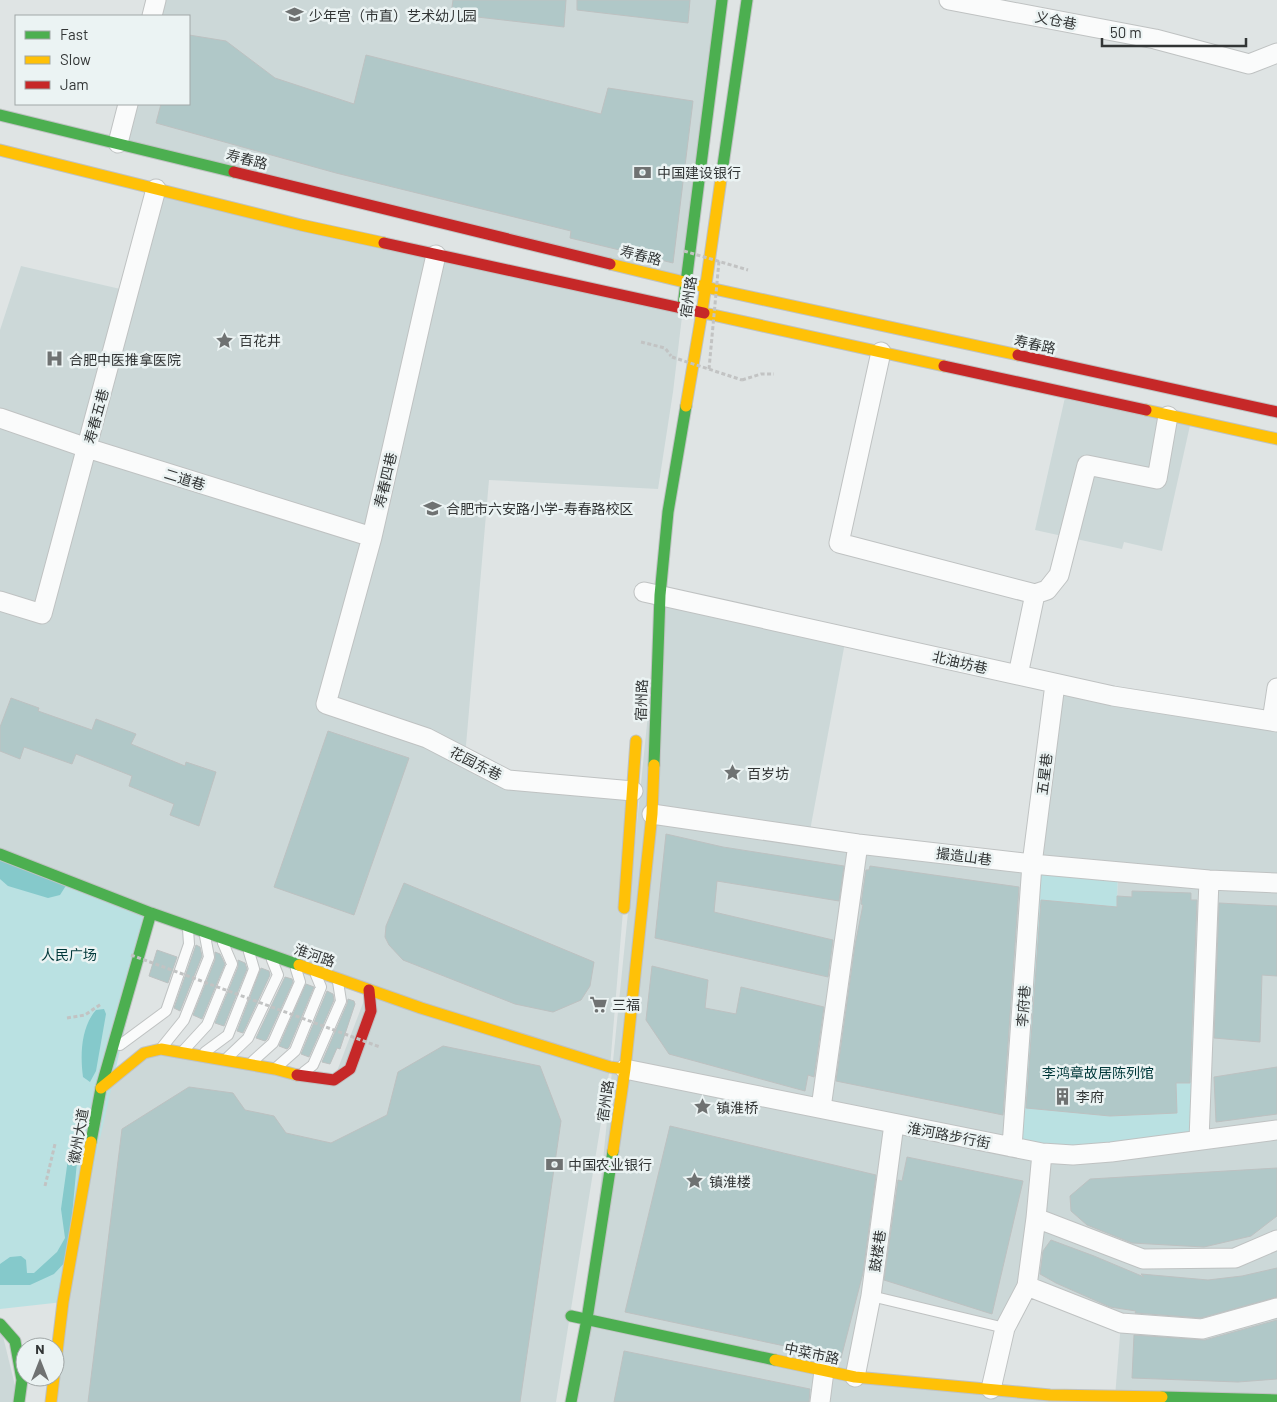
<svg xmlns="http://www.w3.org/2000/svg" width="1277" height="1402" font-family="Barlow,'Noto Sans SC',sans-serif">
<rect width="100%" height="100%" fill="#dfe4e4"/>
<path fill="#ccd8d8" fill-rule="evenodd" d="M156,0H722L686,282L118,143L128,104H189V16H152Z
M156,189L683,308L673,392L658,489L489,480L465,757L508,780L633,791L610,1067L556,1402H51L101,1088L144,1053L334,1079L368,990L0,854V330L21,266L129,291Z
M1066,393L1191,421L1162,551L1124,542L1122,549L1035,530Z
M660,595L846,637L809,836L1032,864L1055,684L1277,722V1402H571L587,1319ZM1118,872L1114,993L1204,999L1012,1147ZM1027,1286L1121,1322L1115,1397L855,1377L871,1296L1005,1328Z
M0,1324L19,1402H0Z"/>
<path fill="#bae1e2" d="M0,854L151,913L63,1302L0,1309Z
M1032,864L1118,872L1114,993L1204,999L1199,1140L1111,1152L1012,1147Z"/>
<path fill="#85c9cb" d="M0,859L67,884L60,895L48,898L8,886L0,879Z
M104,1009L106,1014L96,1071L90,1082L83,1077C80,1055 81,1027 96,1010Z
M78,1151L68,1259L54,1274L30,1285H0V1264L10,1257L21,1256L26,1260L27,1273H34L57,1252L65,1238L61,1209L68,1159Z"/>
<path fill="#b0c8c8" stroke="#bdc1c1" d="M453,0H566L564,27L451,14Z
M577,0H690L688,23L577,10Z
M189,35L226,41L275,78L354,104L366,55L601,114L608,88L693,101L673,263L570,238L571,231L336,173L156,123L161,104H189Z
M11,698L39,708L38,711L92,730L96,719L136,734L131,744L185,766L186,762L216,772L199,826L170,815L174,804L129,786L132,776L76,754L72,764L24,747L20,759L0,751V727Z
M328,731L409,758L354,915L274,887Z
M666,834L723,847L844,866L839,901L717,881L714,912L833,940L828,977L655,938Z
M870,866L1019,887L1003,1115L836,1081L855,945L863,905L861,904L866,870H869Z
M404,883L594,962L590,986L581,1000L553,1012L515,1004L403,960L389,945L385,937L386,926Z
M1132,891L1191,893V900H1197L1190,1083H1176L1177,1113L1110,1116L1026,1108L1041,900L1117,907V896L1132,897Z
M1219,903L1277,906V976L1262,975L1260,1042L1214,1038Z
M196,945L200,947L202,956L180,1011L174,1008Z
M157,950L177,957L168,983L149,976Z
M215,952L220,954L225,964L202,1019L193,1015L215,960Z
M238,960L245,963L247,969L224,1026L215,1023L238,967Z
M652,966L708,980L705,1008L736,1014L741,987L824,1007L814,1077L808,1075L805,1091L669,1054L646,1020Z
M261,968L269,971L270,975L243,1033L237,1031Z
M285,977L292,979L293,982L267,1039L265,1041L256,1038Z
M306,984L314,987L289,1047L287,1049L279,1046Z
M327,991L333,994L334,1000L309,1057L301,1054Z
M348,999L354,1001L355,1004L340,1049L337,1048L330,1064L322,1062L347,1004Z
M443,1046L540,1066L561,1121L520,1402H88L122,1129L189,1087L233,1093L245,1110L274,1116L286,1133L331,1143L387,1115L398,1072Z
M1277,1067V1114L1216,1122L1214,1077Z
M670,1126L876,1175L863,1273L841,1358L625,1312Z
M907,1157L1023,1181L992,1314L884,1280L898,1180L902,1181Z
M1277,1168V1216L1251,1236L1204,1247L1132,1243L1087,1225L1071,1211L1070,1196L1090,1179Z
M1051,1240L1094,1256L1144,1277L1141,1274L1208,1280L1242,1276L1277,1268V1297L1201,1318L1135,1313L1136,1311L1110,1307L1056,1283L1040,1274L1043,1251Z
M1277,1320V1379L1238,1382L1132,1378L1134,1335L1205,1340Z
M624,1351L810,1389L809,1402H614Z"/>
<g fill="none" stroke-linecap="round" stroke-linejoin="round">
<defs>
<path id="lane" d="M120,1045L166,1011L189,944L188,929
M163,1046L184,1020L209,957L205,936
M184,1050L207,1025L232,964L223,943
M205,1052L228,1035L254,969L249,952
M228,1057L248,1038L278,975L272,960
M253,1061L273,1043L300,982L296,969
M277,1067L295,1051L321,987L316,975
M304,1072L313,1065L341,1001L338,982
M871,1296L1005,1328"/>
<path id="street" d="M949,0L1155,39L1249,64L1277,53
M152,16L156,0
M118,143L128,104
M436,255L372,537L326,704L427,738L508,780L633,791
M881,352L839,543L1035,594L1047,590L1059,575L1087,465L1157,479L1168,416
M0,418L87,448L372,537
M644,592L1113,696L1277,722
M0,601L42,614L156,189
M1018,675L1035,594
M1272,721L1277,688
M652,814L858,844L1032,864L1209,880L1277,883
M625,1069L1042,1153L1073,1155L1111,1152L1277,1130
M821,1108L858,844
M1199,1140L1209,880
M1012,1147L1032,864L1055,684
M1036,1218L1143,1259L1235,1258L1277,1240
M1027,1286L1121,1323L1202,1329L1277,1308
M855,1377L871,1296L894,1124
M991,1389L1005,1328L1027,1286L1036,1218L1042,1153
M820,1402L824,1371"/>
<path id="fast" d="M0,115L234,172
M722,172L747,0
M683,306L722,0
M654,765L660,595L668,512L686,406
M0,854L151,913L299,965
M91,1142L101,1088L151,913
M571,1316L775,1360
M0,1324L15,1341L22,1380L19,1402
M1162,1397L1277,1400
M571,1402L587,1319L613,1151"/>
<path id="slow" d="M0,150L301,225L384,243
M610,264L705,287L1018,355
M704,313L944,366
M686,406L702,312L722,172
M1146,410L1277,439
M624,908L636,741
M299,965L421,1008L610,1067L625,1069
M101,1088L144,1053L161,1049L275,1069L297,1075
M613,1151L625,1069L652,814L654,765
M775,1360L855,1377L1050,1395L1162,1397
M55,1368L63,1302L91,1142
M51,1402L54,1377"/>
<path id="jam" d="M234,172L610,264
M384,243L704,313
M1018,355L1277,412
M944,366L1146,410
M297,1075L334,1080L350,1069L371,1011L369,990"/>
</defs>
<use href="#lane" stroke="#bfc2c2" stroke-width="12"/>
<use href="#street" stroke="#bfc2c2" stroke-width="21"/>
<use href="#fast" stroke="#bfc2c2" stroke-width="13"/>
<use href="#slow" stroke="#bfc2c2" stroke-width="13"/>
<use href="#jam" stroke="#bfc2c2" stroke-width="13"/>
<path stroke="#c2c3c3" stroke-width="3" stroke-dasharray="4 2.5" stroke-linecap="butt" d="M641,342L665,348L671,356
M742,380L761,374H774
M67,1018L85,1015L101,1004
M45,1186L55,1144"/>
<use href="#lane" stroke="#fafbfb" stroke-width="10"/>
<use href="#street" stroke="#fafbfb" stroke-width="19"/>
<use href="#fast" stroke="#4caf50" stroke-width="11"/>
<use href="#slow" stroke="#ffc107" stroke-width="11"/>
<use href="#jam" stroke="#c62828" stroke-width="11"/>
<path stroke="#c2c3c3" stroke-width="3" stroke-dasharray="4 2.5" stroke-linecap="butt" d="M684,251L748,270
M672,357L742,380
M709,369L719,261
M131,955L380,1047"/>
</g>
<defs>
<symbol id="school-bare" viewBox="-9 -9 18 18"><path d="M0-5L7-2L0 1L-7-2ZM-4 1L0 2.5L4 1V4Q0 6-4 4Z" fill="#6f7272" stroke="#ebf3f3" stroke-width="2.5" paint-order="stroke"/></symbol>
<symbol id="bank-bare" viewBox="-9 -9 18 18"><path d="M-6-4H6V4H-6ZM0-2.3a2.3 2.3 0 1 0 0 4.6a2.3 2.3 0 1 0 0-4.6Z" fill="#6f7272" stroke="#ebf3f3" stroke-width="2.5" paint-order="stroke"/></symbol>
<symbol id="sight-bare" viewBox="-9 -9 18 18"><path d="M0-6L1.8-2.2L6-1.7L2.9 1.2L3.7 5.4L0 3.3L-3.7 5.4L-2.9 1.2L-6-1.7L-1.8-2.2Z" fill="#6f7272" stroke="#ebf3f3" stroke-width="2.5" paint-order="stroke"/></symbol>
<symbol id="hospital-bare" viewBox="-9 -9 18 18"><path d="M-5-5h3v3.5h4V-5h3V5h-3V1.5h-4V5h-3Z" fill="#6f7272" stroke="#ebf3f3" stroke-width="2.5" paint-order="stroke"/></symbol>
<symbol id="supermarket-bare" viewBox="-9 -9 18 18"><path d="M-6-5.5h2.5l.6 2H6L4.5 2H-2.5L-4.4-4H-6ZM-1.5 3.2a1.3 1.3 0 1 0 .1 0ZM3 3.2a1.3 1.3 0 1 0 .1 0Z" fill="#6f7272" stroke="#ebf3f3" stroke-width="2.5" paint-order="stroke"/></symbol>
<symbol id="building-bare" viewBox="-9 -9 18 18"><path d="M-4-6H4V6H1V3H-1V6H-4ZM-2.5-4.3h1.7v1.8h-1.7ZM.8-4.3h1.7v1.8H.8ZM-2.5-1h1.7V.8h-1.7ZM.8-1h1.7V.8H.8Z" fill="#6f7272" stroke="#ebf3f3" stroke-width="2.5" paint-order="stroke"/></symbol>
</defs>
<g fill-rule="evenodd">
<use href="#school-bare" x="282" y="2" width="25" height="25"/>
<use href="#bank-bare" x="630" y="160" width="25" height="25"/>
<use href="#sight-bare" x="212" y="328" width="25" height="25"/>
<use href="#hospital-bare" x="42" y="346" width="25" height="25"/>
<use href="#school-bare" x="420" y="496" width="25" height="25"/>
<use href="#sight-bare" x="720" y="760" width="25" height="25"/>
<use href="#supermarket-bare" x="586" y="992" width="25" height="25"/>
<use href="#building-bare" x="1050" y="1084" width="25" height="25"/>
<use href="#sight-bare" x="690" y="1094" width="25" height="25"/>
<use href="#bank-bare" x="542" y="1152" width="25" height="25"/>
<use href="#sight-bare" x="682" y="1168" width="25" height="25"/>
</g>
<g text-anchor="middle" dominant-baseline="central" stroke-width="5" stroke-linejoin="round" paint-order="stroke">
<g font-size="14" fill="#323535" stroke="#ebf3f3" text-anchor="start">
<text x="309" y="15">少年宫（市直）艺术幼儿园</text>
<text x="657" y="172">中国建设银行</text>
<text x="239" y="340">百花井</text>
<text x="69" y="359">合肥中医推拿医院</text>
<text x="446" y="508">合肥市六安路小学-寿春路校区</text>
<text x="747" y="773">百岁坊</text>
<text x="612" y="1004">三福</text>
<text x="1076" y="1096">李府</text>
<text x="716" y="1107">镇淮桥</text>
<text x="568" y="1164">中国农业银行</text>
<text x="709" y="1181">镇淮楼</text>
</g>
<g font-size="14" fill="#323535" stroke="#ebf3f3">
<text transform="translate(1056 20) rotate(11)">义仓巷</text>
<text transform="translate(247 159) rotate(14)">寿春路</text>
<text transform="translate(641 255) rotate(14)">寿春路</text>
<text transform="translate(688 297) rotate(-82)">宿州路</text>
<text transform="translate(1035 344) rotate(12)">寿春路</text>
<text transform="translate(96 416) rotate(-75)">寿春五巷</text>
<text transform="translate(185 479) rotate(17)">二道巷</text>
<text transform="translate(385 480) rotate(-77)">寿春四巷</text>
<text transform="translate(960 662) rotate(13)">北油坊巷</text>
<text transform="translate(641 700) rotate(-88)">宿州路</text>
<text transform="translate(476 763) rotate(27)">花园东巷</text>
<text transform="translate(1044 774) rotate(-83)">五星巷</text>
<text transform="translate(964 856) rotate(7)">撮造山巷</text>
<text transform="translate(315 955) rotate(19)">淮河路</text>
<text transform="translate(1023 1006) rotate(-86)">李府巷</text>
<text transform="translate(605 1101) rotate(-82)">宿州路</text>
<text transform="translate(949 1135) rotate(11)">淮河路步行街</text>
<text transform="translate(78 1136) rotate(-80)">徽州大道</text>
<text transform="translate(877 1251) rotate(-82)">鼓楼巷</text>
<text transform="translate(812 1353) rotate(12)">中菜市路</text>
</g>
<g font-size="14" fill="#00383a" stroke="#ebf3f3">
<text x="69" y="954">人民广场</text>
<text x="1098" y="1072">李鸿章故居陈列馆</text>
</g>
</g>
<rect x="15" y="15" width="175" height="90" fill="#ebf3f3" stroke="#a1a7a7"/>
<rect x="25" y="31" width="25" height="8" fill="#4caf50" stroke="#a1a7a7"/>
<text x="60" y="40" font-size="15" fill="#323535">Fast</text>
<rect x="25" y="56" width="25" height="8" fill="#ffc107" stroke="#a1a7a7"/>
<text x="60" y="65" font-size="15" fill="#323535">Slow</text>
<rect x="25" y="81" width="25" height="8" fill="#c62828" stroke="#a1a7a7"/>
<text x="60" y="90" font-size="15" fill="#323535">Jam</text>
<g transform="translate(40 1362)"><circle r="24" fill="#ebf3f3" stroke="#a1a7a7"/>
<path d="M0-4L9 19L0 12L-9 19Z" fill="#6f7272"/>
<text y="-8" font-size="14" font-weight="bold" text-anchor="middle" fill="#323535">N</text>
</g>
<path d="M1102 38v8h144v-8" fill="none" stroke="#323535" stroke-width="2.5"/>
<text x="1110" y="38" font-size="15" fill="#323535" stroke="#ebf3f3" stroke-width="4" paint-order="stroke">50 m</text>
</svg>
